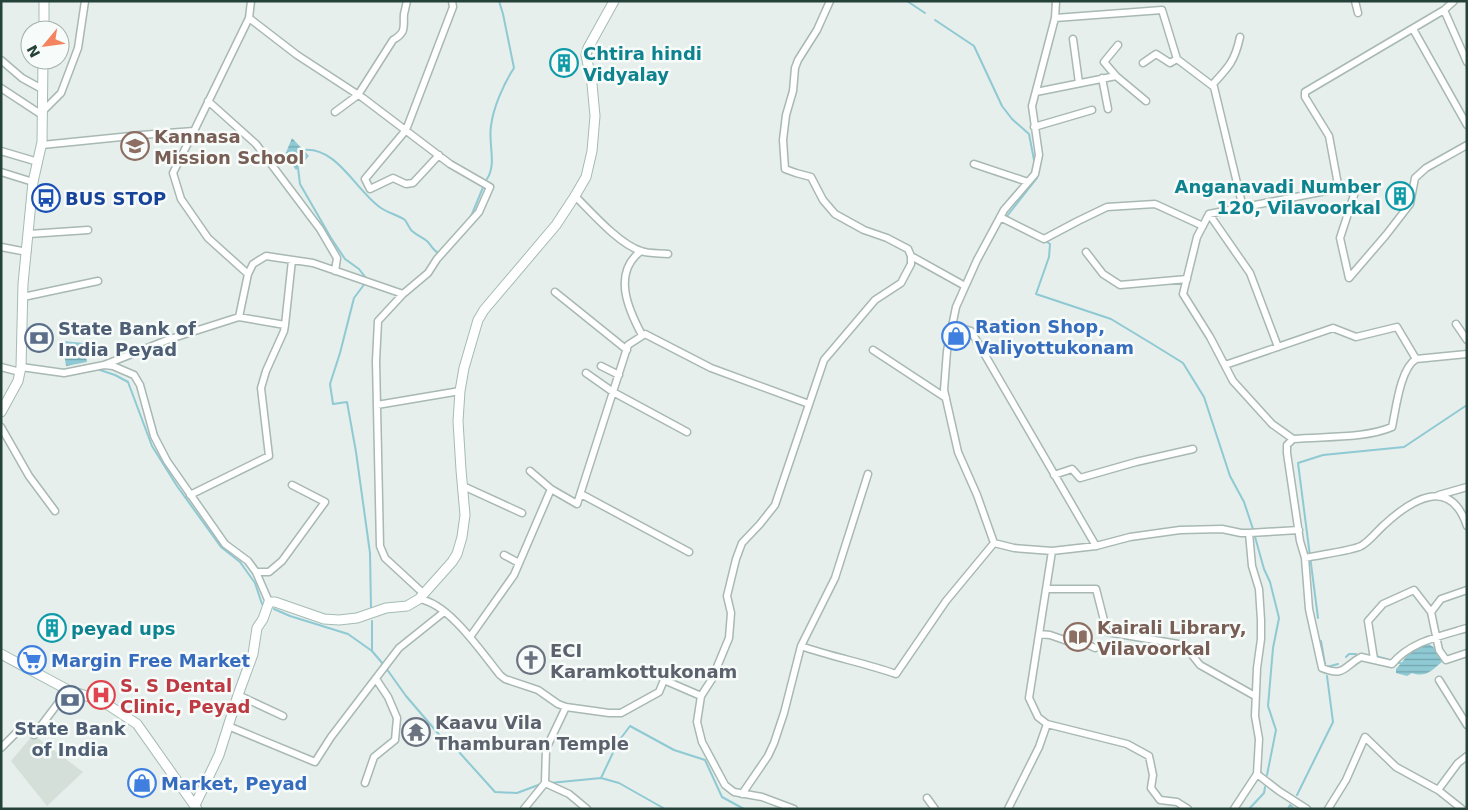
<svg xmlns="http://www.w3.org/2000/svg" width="1468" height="810" font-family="'DejaVu Sans',sans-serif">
<defs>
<pattern id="water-rules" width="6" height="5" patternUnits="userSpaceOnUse" patternTransform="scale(1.25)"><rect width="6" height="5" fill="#8ec9d4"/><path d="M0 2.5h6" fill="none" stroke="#74a5ad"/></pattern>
</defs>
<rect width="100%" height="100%" fill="#e6efeb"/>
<path fill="#d4dfda" d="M32,736H35L83,772L47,806L11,761Z
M141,775L152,790L143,799L131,792Z"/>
<path fill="url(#water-rules)" d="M292,138L309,156L296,170L285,155Z
M62,341L84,343L87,362L66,366Z
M1429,644L1436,649L1442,662C1432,670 1426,678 1412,673L1407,676L1396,673V669C1410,655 1406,649 1429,644Z"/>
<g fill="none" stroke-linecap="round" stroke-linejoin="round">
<path stroke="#8ec9d4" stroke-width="2" d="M907,1L925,13
M935,20L974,46L1002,106L1012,119L1029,134L1034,160
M303,150C337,146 356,191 381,208C388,213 398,215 405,220C407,223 409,227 411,230C416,235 422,237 427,241C432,246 433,251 440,254
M298,168L300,184L331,238L345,259L359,269L366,278
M487,179C497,164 488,143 491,126C493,108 504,83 514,68L503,14L499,1
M469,219L472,214L484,185
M1010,219L1007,216L1037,178
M1044,240L1050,244L1049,257L1036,294L1111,319L1154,345L1183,363L1204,397L1230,476L1244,502L1252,526L1264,569L1270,582L1279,618L1273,648L1268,706L1276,730L1267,775
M366,282L354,298L340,353L330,384L333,404L347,402L356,452L370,553L371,609
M100,370L115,375L128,382L152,446L177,486L221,547L240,562L255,583L262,604
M274,609L290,616L348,634L372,651
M1318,618L1298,463L1323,455L1404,447L1467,405
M372,621V651L383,664
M1321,641L1325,664
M1376,656L1403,664
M1346,657L1349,654H1356
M1327,667L1338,664
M386,668L406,696L442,738L459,752L495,792L517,793L541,784
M601,778L618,742L630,726L674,750L705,760L722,797L744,809
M550,783L601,778L619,783L665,809
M1297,795L1333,722L1327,676
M1249,809L1264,793L1265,787
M1288,809L1290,805L1294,809"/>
<defs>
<path id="street" d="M1355,1L1358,13
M1444,10L1467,62
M249,18L251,1
M1055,18L1162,10L1177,59L1214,87L1243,208
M1413,29L1467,125
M1073,39L1079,83
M1118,45L1104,62L1116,76L1146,101
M1,60L22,78L42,89
M1143,63L1156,54L1170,63L1177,59
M1102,78L1108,109
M1212,85C1228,68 1235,61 1240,37
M1,88L42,115
M1036,92L1116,76
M208,101L256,144L320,229L337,258L335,271
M42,112L61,93L78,48L85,1
M335,112L358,95L393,40C407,32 403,27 404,14C405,10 406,5 407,1
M1034,127L1092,110
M194,131L173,173L181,199L208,238L248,274
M42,145L141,135L194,131L249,18L297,55L363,98L450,164L490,187L479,212L437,259L428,273L403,294L378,321L376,361L380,546L385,558L424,594
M1,151L38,162
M439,155L413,183L406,184L393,178L370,189L365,179L406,130L453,7L452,1
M974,164L1028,182
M1,172L33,182
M1339,190L1329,136L1305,97V92L1444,10L1454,1
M575,196C592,213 619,244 641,251C649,254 660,253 668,254
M1209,214L1250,273L1278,347
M1000,217L1044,239L1078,221L1107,207L1155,204L1203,226
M29,234L88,230
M1,247L27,252
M641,251C612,273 628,309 642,335
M1086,252L1103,274L1120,285L1187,279
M911,256L965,286
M555,292L627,350
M23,297L98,281
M239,317L248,274L253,264L266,256L313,263L403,294
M1456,324L1467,340
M285,325L292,260
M952,325L971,331L1096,546
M873,350L946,398
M1467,354L1416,359C1400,369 1396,409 1392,427C1364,439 1323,436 1293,439L1287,445V453L1300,541L1305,558L1309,609L1322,668C1345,677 1343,667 1361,657L1392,664C1410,642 1440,636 1467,628
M104,365L170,339L239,317L285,325L284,331L266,371L261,388L269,456L190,495
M1225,365L1333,328L1356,337L1397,327L1416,359
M601,366L619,375
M1,367L20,372
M21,367L64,373L104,365L113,366L134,375L140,385L154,436L167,461L225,544L248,561L256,572L269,602
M586,373L613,392L687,432
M377,405L460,391
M1,427L29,476L55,511
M1293,439L1272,424L1233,381L1210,337L1183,294L1197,237L1209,214L1336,189L1355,192L1340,238L1349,278L1386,235L1410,204L1415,178L1426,168L1467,145
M530,471L551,489L577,504L628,345L645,334L711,368L809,404
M1054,475L1072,469L1080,478L1136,462L1193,449
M463,486L522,513
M581,494L689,552
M1439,495L1467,487
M1249,533L1299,530
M1052,551L1096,546L1130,537L1180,530L1222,529L1241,533H1249L1252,566L1259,589L1261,620V639L1257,668L1255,716L1259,739L1257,774L1279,791L1307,809
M504,555L519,563
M1305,558C1317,555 1351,551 1361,546C1370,541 1376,532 1384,525C1411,500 1450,475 1467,526
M256,572H269L282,561L325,502L292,485
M1047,589H1096L1107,632L1184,645L1200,665L1255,696
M419,599C449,603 482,653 500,675L505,679L538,690L558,704L566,707L609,713H621L659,692L664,680L701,696
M1431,612L1439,650L1446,660L1467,653
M1039,634L1050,635L1073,643L1082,642L1095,648
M470,637L514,575L551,489
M801,646C832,657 865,663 896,674L946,601L994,543
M1374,659L1368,621L1383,604L1414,590L1431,612L1441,599L1467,590
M1439,680L1467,725
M238,695L283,716
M1047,724L1127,744L1149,756L1153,775L1151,788L1160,800L1177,802L1188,809
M228,726L315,762L331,737L399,648L444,612
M1,748L23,726L34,735L68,690
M365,783L374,757L395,740L397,718L388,697L376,679
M545,783L569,794L587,809
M1438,790L1458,763L1467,756
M742,794L768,756L774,743L784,713L801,646L835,578L868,474
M927,798L935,809
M524,809L545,783L546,749L566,707
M794,809L762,797L734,792L725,785L702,742L697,722L701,696L712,679L729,638L731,613L727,596L736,559L742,543L760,524L775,505L824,360L875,300L901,283L911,264V256L908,249L887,238L864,230L835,214L823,200L811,177L796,173L785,169L783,140L786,115L793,91L795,68L798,60L817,30L830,1
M1008,809L1039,747L1047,724L1038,717L1029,698L1052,551L1014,548L994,543L977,495L958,452L944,390L947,351L956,307L977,260L1004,210L1035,174L1039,155L1032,106L1055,18L1056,1
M1234,809L1257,774
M1328,809L1346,780L1365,737L1396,767L1438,790L1462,809"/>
<path id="secondary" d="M44,30V1
M1,412L18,381L21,367L23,284L33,182L42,142L43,60
M1,654L68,690L102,701L137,724L197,809
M195,805L219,755L238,695L253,654L257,628L263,619L269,602H275L324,619L339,620L357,618L386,608L407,606L419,599L452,562L457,554L462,537L465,515L461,470L458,421L460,391L464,368L478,320L484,310L556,225L575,196L586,177L592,151L595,116L592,84L586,55L588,48L614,1"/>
</defs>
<use href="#street" stroke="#a8b8b2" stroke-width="9"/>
<use href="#secondary" stroke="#a4bbb3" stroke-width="11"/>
<use href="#street" stroke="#fff" stroke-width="6"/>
<use href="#secondary" stroke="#fff" stroke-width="9"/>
</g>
<defs>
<symbol id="building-ring" viewBox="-11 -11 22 22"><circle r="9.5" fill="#f7fbf9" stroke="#0f9aa8" stroke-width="1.5"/><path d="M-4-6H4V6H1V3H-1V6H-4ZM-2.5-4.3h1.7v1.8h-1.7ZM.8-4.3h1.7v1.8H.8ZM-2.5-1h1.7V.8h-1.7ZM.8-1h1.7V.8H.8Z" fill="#0f9aa8"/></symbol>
<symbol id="school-ring" viewBox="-11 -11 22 22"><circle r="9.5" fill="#f7fbf9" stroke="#8d6e63" stroke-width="1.5"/><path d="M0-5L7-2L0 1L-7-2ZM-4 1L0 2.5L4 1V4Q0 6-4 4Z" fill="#8d6e63"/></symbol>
<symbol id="bus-ring" viewBox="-11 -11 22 22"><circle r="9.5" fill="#f7fbf9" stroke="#1a4fb4" stroke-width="1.5"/><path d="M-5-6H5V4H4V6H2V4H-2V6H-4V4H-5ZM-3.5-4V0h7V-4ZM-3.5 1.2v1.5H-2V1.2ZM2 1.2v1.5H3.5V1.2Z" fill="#1a4fb4"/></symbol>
<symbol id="shop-ring" viewBox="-11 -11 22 22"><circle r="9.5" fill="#f7fbf9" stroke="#3f7fe0" stroke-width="1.5"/><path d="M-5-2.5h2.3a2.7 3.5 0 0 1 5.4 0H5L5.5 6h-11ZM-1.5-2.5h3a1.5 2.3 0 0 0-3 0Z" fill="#3f7fe0"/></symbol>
<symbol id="bank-ring" viewBox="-11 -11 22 22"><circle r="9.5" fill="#f7fbf9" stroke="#5c6f8a" stroke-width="1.5"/><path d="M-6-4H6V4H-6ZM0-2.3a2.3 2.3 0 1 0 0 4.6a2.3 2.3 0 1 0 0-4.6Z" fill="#5c6f8a"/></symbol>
<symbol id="library-ring" viewBox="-11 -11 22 22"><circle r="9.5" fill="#f7fbf9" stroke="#8d6e63" stroke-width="1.5"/><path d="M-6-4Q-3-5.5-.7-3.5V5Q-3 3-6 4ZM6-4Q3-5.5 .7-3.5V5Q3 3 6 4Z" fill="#8d6e63"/></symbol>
<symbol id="supermarket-ring" viewBox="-11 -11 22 22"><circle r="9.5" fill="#f7fbf9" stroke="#3f7fe0" stroke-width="1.5"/><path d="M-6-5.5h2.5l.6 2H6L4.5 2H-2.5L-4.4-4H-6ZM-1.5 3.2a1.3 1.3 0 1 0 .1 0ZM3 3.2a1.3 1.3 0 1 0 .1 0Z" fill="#3f7fe0"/></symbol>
<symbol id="church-ring" viewBox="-11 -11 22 22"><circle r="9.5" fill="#f7fbf9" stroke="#6b7280" stroke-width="1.5"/><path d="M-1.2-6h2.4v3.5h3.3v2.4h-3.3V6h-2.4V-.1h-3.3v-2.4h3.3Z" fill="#6b7280"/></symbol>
<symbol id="hospital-ring" viewBox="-11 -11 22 22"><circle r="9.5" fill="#f7fbf9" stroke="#e0444e" stroke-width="1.5"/><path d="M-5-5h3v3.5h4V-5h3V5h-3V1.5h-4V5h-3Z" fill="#e0444e"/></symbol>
<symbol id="temple-ring" viewBox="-11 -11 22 22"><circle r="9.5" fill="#f7fbf9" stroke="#6b7280" stroke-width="1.5"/><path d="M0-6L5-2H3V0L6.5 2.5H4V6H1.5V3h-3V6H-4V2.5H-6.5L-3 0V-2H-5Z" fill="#6b7280"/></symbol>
</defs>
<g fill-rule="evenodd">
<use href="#building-ring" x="548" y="47" width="32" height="32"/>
<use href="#school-ring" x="119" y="130" width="32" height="32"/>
<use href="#building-ring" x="1384" y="180" width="32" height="32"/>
<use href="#bus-ring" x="30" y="182" width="32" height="32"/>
<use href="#shop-ring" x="940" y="320" width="32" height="32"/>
<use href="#bank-ring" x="23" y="322" width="32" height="32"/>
<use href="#building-ring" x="36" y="612" width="32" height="32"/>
<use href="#library-ring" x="1062" y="621" width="32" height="32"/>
<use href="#supermarket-ring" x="16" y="644" width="32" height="32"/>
<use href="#church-ring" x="515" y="644" width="32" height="32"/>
<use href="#hospital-ring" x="85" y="679" width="32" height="32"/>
<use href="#bank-ring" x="54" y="684" width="32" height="32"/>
<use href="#temple-ring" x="400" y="716" width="32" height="32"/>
<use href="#shop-ring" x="126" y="767" width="32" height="32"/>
</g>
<g text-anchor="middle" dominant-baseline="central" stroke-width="5" stroke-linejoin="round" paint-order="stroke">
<g font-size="18" font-weight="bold" fill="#0d838f" stroke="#f7fbf9" text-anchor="start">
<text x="583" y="53">Chtira hindi<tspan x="583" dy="21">Vidyalay</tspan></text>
<text x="1381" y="186" text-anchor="end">Anganavadi Number<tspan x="1381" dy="21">120, Vilavoorkal</tspan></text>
<text x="71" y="628">peyad ups</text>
</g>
<g font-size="18" font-weight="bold" fill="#785e54" stroke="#f7fbf9" text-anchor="start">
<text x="154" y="136">Kannasa<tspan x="154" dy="21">Mission School</tspan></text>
<text x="1097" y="627">Kairali Library,<tspan x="1097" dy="21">Vilavoorkal</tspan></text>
</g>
<g font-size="18" font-weight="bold" fill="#164399" stroke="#f7fbf9" text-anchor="start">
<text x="65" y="198">BUS STOP</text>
</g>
<g font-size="18" font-weight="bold" fill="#366cbe" stroke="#f7fbf9" text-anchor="start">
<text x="975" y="326">Ration Shop,<tspan x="975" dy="21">Valiyottukonam</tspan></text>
<text x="51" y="660">Margin Free Market</text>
<text x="161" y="783">Market, Peyad</text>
</g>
<g font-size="18" font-weight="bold" fill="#4e5e75" stroke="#f7fbf9" text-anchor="start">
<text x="58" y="328">State Bank of<tspan x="58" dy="21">India Peyad</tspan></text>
<text x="70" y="728" text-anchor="middle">State Bank<tspan x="70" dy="21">of India</tspan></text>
</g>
<g font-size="18" font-weight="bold" fill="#5b616d" stroke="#f7fbf9" text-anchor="start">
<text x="550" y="650">ECI<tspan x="550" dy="21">Karamkottukonam</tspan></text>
<text x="435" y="722">Kaavu Vila<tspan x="435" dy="21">Thamburan Temple</tspan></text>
</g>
<g font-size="18" font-weight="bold" fill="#be3a42" stroke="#f7fbf9" text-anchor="start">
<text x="120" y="685">S. S Dental<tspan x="120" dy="21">Clinic, Peyad</tspan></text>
</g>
</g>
<rect width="1468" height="810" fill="none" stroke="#24423a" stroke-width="5"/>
<g transform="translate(45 45) rotate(241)"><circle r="24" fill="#f7fbf9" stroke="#a3b1ad"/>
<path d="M0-4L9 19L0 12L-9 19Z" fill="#f4845f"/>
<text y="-8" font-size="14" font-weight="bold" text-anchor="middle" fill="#24423a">N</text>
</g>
</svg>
